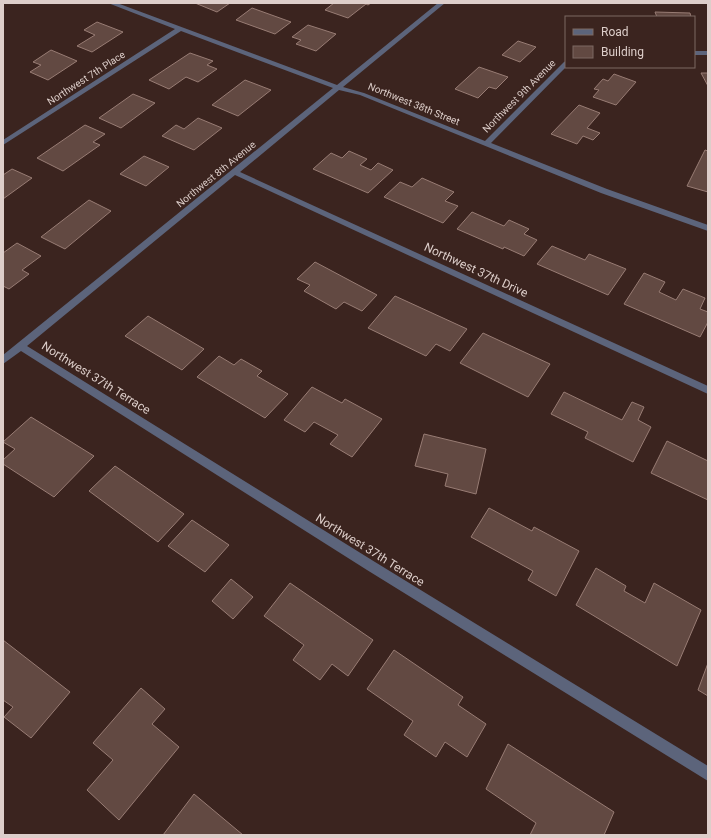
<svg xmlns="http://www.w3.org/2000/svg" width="711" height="838" font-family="Roboto,sans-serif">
<rect width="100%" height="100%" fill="#3b241f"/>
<path fill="#624942" stroke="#987c74" d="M195,3H230L217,12Z
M334,3H371L368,5L366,4L348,18L325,10Z
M252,8L291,22L275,34L236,20Z
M655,12L690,13L691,17H657Z
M97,22L123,32L92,52L77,46L95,35L84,30Z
M308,25L336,34L316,51L296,44L301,40L292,37Z
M518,41L536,47L520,62L502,55Z
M51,50L77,61L48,80L30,72L41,65L33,62Z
M190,53L213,61L207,65L217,69L198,82L186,77L169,89L149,80Z
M479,67L508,77L496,89L489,87L478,98L455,89Z
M701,73H708V86Z
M614,74L636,82L616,105L593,97L599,90L594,89L603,79L608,81Z
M245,80L271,90L238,116L212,105Z
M133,94L155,103L121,128L99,118Z
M579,105L600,113L587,128L600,133L593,140L583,136L577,144L551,134Z
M198,118L222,128L194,150L162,136L176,125L184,129Z
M85,125L105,134L93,142L100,145L63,171L37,158Z
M705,150L708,151V192L687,186Z
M349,151L367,159L360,165L371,170L378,163L393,170L368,193L313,169L331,153L342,158Z
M144,156L169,167L146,186L120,174Z
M12,169L32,178L3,199V175Z
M422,178L454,192L445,201L458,206L443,223L384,197L400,182L412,187Z
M89,200L111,211L65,249L41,237Z
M472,212L504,226L509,220L529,229L524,234L537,240L524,256L504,247L503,249L457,229Z
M17,243L41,256L22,270L29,274L9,289L3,286V253Z
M552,246L585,260L589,254L626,269L608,295L537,264Z
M315,262L377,295L362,311L344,302L336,309L304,291L310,285L297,279Z
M644,273L665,282L659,292L676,300L683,289L705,298L700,309L708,312V322L700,337L624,304Z
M395,296L467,329L450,351L436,344L426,356L368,328Z
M148,316L204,349L182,370L125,336Z
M483,333L550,364L528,397L460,363Z
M219,356L234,365L241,359L262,371L257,376L288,394L265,418L197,377Z
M312,387L342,403L345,399L382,419L352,457L330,444L338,435L314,422L305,432L284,420Z
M564,392L622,420L632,402L644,407L638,420L651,427L633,462L585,438L588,432L551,414Z
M31,417L94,456L54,497L3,464V460L15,449L3,442Z
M424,434L486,449L476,494L445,486L448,474L415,466Z
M667,441L708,461V500L651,473Z
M115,466L184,514L158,542L89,491Z
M489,508L532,531L534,527L579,551L556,596L528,580L533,571L471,537Z
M192,520L229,545L205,572L168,546Z
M596,568L626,586L624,591L645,603L654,583L701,610L677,666L576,605Z
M231,579L253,597L233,619L212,601Z
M290,583L373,640L348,676L332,664L320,680L293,660L304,645L264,616Z
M3,640L70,692L31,738L4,717L13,707L3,700Z
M394,650L463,697L458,705L486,724L467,757L445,742L436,757L404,735L413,721L367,689Z
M708,663V696L698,690Z
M141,688L165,709L152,724L179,747L119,820L87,790L113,760L93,743Z
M508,744L614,812L604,835H530L536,823L486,789Z
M194,794L243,835H163Z"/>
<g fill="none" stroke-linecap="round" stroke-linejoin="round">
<path fill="#5c647b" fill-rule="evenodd" d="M108,3H117L337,85L438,3H445L343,87L364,93L485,141L564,62L566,61V67L491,143L607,189L708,225V231L601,193L360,95L339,90L240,172L708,386V394L235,175L27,346L375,562L708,766V781L367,570L21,351L3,364V355L333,88L181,31L3,145V140L175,29Z
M694,51H708V55H694Z"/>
</g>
<g text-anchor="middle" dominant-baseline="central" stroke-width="3" stroke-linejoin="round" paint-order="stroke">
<g font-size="10" fill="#ddceca" stroke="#3b241f">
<text transform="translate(86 78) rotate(-33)">Northwest 7th Place</text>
<text transform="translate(519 96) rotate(-45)">Northwest 9th Avenue</text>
<text transform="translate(414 104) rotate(22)">Northwest 38th Street</text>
<text transform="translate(216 174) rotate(-39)">Northwest 8th Avenue</text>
</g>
<g font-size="12" fill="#ddceca" stroke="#3b241f">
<text transform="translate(476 270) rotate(25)">Northwest 37th Drive</text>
<text transform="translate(96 378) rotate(32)">Northwest 37th Terrace</text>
<text transform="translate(370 550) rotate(32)">Northwest 37th Terrace</text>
</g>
</g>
<rect width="711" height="838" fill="none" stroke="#ddceca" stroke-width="8"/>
<rect x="565" y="16" width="130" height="52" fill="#3b241f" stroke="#7c6863"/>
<rect x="573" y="29" width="20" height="6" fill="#5c647b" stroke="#7c6863"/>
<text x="601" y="36" font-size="12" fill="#ddceca">Road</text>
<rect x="573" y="46" width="20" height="12" fill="#624942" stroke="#7c6863"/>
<text x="601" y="56" font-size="12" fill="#ddceca">Building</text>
</svg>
